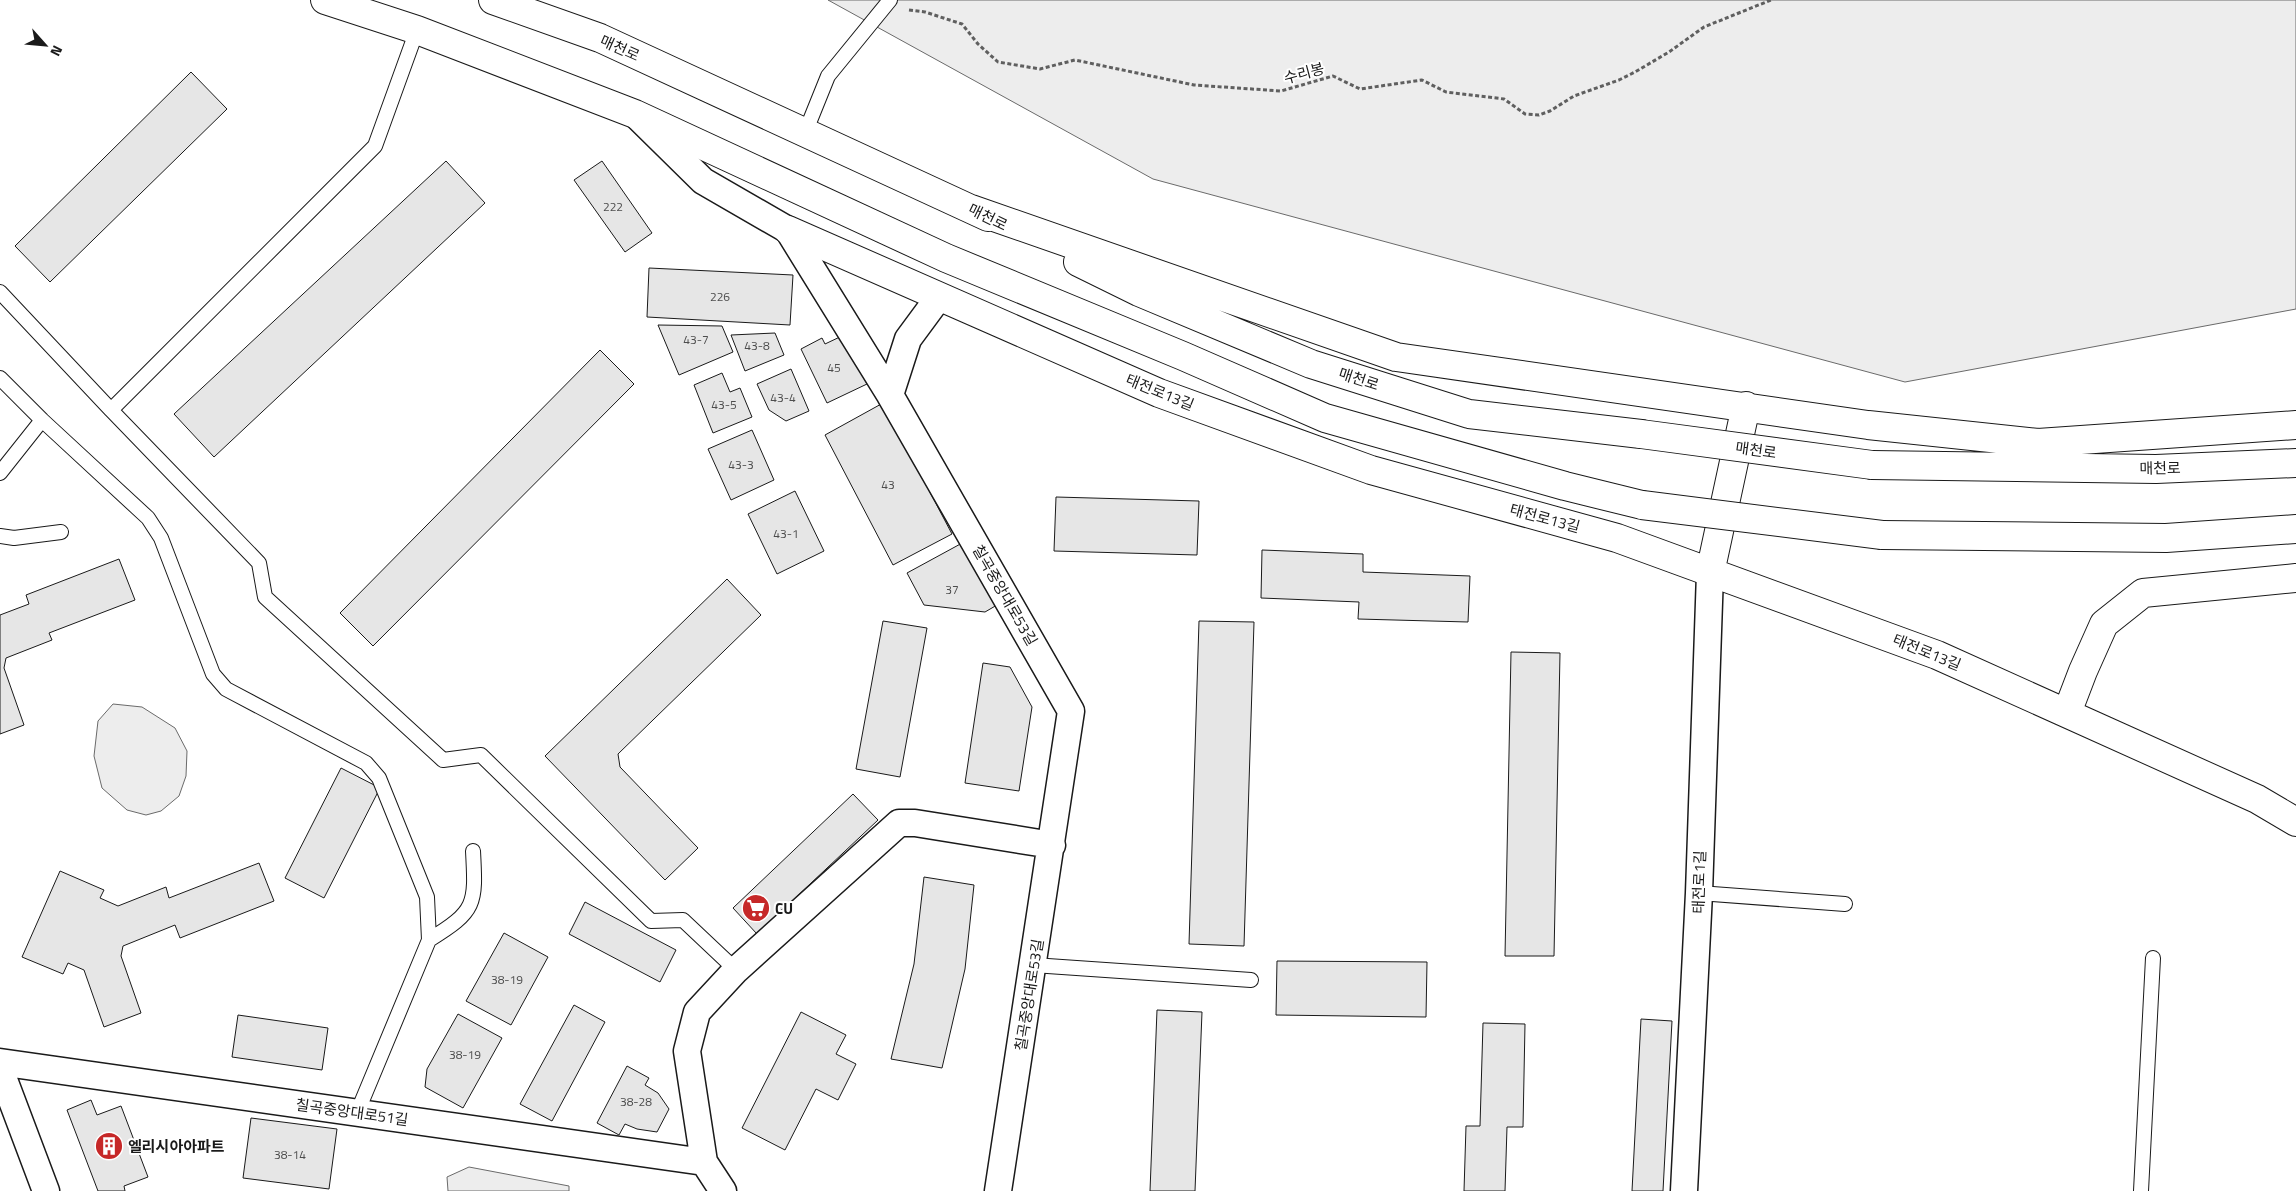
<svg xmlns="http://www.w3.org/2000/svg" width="2296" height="1191" font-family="'Titillium Web','Noto Sans KR',sans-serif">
<rect width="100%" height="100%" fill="#fff"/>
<path fill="#ededed" stroke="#6a6a6a" d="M828,0H2296V309L1905,382L1153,179Z
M113,704L142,707L175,728L187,751L186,776L179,796L161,811L146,815L127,810L102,788L94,756L98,721Z
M469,1167L569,1186V1191H448L447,1177Z"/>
<path fill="#e6e6e6" stroke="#1a1a1a" d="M191,72L227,109L50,282L15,246Z
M446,161L485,203L214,457L174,414Z
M602,161L652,233L625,252L574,180Z
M649,268L793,275L790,325L647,317Z
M658,325L722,326L733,352L679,375Z
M775,333L784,355L745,371L731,335Z
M844,335L867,384L827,403L801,349L822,338L825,344Z
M600,350L634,384L373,646L340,613Z
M791,369L809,411L786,421L769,410L757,384Z
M722,373L730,392L740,388L752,417L713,433L694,385Z
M883,403L952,534L893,565L825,435Z
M752,430L774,480L731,500L708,449Z
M795,491L824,551L777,574L748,514Z
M1056,497L1199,501L1197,555L1054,551Z
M964,542L997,605L985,612L924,605L907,573Z
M1262,550L1363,554V572L1470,576L1468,622L1358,619L1359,602L1261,598Z
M119,559L135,600L49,633L52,640L6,658L4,668L24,725L0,734V615L29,604L26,595Z
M727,579L761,615L618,754L620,767L698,848L665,880L545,756Z
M883,621L927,628L900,777L856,769Z
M1199,621L1254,622L1244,946L1189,944Z
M1511,652L1560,653L1554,956H1505Z
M983,663L1010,667L1032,707L1019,791L965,783Z
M341,768L380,788L324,898L285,878Z
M853,794L878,820L757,934L733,908Z
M259,863L274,901L180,938L175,925L123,946L121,956L141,1013L104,1027L84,970L68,963L63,974L22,957L60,871L104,890L100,898L118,906L166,887L169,898Z
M924,877L974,885L965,969L942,1068L891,1059L914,964Z
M585,902L676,950L660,982L569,934Z
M504,933L548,957L511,1025L466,1001Z
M1277,961L1427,962L1426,1017L1276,1015Z
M574,1005L605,1022L552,1121L520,1104Z
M1157,1010L1202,1012L1195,1191H1150Z
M801,1012L846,1035L836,1054L856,1064L838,1100L816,1089L785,1150L742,1128Z
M458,1014L502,1038L463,1108L425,1087L427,1069Z
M238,1015L328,1028L322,1070L232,1057Z
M1641,1019L1672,1021L1663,1191H1632Z
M1483,1023L1525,1024L1523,1127H1507L1505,1191H1464L1466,1126H1480Z
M627,1066L649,1078L645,1085L658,1093L669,1109L657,1132L637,1129L625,1124L619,1135L597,1123Z
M91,1100L97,1115L121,1106L148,1177L124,1186L125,1191H98L67,1110Z
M251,1118L337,1129L329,1189L243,1178Z"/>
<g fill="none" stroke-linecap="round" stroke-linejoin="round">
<defs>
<path id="lane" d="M417,30L375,146L111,410L259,563L265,597L443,760L481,755L651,921L683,920L736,970
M805,133L828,76L890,0
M0,292L111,410
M0,378L42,420L148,518L161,538L213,674L226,689L366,763L379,778L427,897L429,940L357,1113
M0,473L42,420
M0,536L14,538L61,532
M1699,893L1845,904
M429,940C476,911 476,905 473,851
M1033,965L1251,980
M2141,1191L2153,958"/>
<path id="street" d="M639,118L703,181L788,230L890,395L1071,711L998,1191
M890,395L908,339L939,297
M0,1062L704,1162
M0,1069L46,1191
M723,1191L704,1162L687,1051L697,1012L736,970L899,823H915L1052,845
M1684,1191L1699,893L1710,573"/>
<path id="secondary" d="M325,0L417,30L635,114L946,258L1183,356L1325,418L1565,486L1642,505
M493,0L600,38L988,217
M971,209L1396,357L1868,425L2038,443L2296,425
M788,230L1159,393L1371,470L1617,538L1937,655L2257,799L2296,822
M1078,262L1139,292L1311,364L1469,414L1641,434
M1872,465L2156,469L2296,463
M1882,535L2166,538L2296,529
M1710,573L1746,406
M2063,711L2070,705L2083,671L2104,624L2143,593L2296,578"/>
</defs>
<use href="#lane" stroke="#1a1a1a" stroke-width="16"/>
<use href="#street" stroke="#1a1a1a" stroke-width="29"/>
<use href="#secondary" stroke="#1a1a1a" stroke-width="30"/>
<path stroke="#5f5f5f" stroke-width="3" stroke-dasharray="4 2.5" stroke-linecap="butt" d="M909,10L925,12L962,24L978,44L998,62L1040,69L1075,60L1194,85L1281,91L1333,76L1360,89L1422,80L1446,92L1504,99L1525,114L1539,115L1550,111L1574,96L1619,80L1635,72L1669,52L1704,27L1771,0"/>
<use href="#lane" stroke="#fff" stroke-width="14"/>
<use href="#street" stroke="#fff" stroke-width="26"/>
<use href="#secondary" stroke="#fff" stroke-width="28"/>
<defs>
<path id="secondary-bridge" d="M1641,434L1872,465
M1642,505L1882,535"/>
</defs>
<use href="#secondary-bridge" stroke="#1a1a1a" stroke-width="30" stroke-linecap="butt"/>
<use href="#secondary-bridge" stroke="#fff" stroke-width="28"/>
</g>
<defs>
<symbol id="supermarket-disc" viewBox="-11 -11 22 22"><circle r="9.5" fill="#c62828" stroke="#fff"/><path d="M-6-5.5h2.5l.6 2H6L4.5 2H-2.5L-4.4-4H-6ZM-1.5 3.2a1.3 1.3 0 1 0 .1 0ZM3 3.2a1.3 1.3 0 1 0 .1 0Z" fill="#fff"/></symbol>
<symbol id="building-disc" viewBox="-11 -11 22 22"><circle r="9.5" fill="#c62828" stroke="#fff"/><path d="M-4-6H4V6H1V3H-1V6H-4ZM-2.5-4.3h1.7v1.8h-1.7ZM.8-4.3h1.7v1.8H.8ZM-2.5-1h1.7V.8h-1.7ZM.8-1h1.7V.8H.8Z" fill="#fff"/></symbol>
</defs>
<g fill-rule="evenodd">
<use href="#supermarket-disc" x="740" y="892" width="32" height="32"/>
<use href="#building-disc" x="93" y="1130" width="32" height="32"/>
</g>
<g text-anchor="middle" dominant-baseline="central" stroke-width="4" stroke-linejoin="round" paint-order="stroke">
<g font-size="12" fill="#4d4d4d">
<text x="613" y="206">222</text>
<text x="720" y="296">226</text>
<text x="696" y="339">43-7</text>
<text x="757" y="345">43-8</text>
<text x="834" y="367">45</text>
<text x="783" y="397">43-4</text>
<text x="724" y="404">43-5</text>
<text x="741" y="464">43-3</text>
<text x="888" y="484">43</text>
<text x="786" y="533">43-1</text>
<text x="952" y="589">37</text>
<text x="507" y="979">38-19</text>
<text x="465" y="1054">38-19</text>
<text x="636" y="1101">38-28</text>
<text x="290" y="1154">38-14</text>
</g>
<g font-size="15" fill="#1a1a1a" stroke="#fff">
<text transform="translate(620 48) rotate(24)">매천로</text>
<text transform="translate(1304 73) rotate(-15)">수리봉</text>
<text transform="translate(988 217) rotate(26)">매천로</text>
<text transform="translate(1359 379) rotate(18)">매천로</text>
<text transform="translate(1160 392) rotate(22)">태전로13길</text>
<text transform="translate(1756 450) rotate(8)">매천로</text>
<text transform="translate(2160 468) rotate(-1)">매천로</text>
<text transform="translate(1545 518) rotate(15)">태전로13길</text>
<text transform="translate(1005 595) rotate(60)">칠곡중앙대로53길</text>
<text transform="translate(1927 652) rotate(22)">태전로13길</text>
<text transform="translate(1699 882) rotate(-88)">태전로1길</text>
<text transform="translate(1029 995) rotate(-81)">칠곡중앙대로53길</text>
<text transform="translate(352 1112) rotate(8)">칠곡중앙대로51길</text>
</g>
<g font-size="15" font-weight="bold" fill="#1a1a1a" stroke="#fff" text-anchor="start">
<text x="775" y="908">CU</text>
<text x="128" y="1146">엘리시아아파트</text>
</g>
</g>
<g transform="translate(45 45) rotate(117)" stroke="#ffffff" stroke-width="4" paint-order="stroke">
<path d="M0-4L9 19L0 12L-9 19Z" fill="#1a1a1a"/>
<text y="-8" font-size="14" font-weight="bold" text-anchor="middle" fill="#1a1a1a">N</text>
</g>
</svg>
